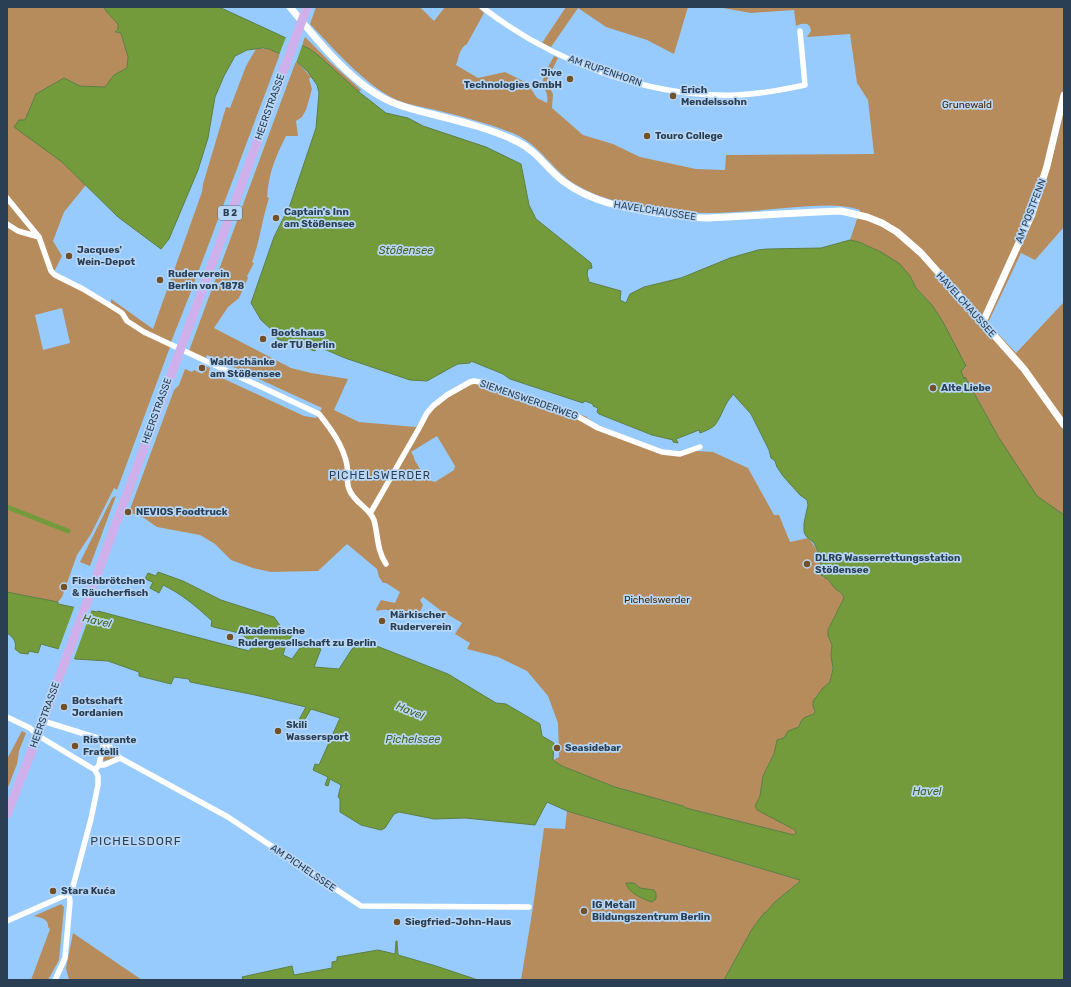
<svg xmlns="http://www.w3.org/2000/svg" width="1071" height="987" font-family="Rubik,sans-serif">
<rect width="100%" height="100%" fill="#98cbfd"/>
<path fill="#b78c5d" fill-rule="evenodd" d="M7,7H104L106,11L118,24V29L115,31L116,33H121L128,57L127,68L114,75L105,87L80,86L64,78L36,94L25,120L62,162L86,185L64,212L53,241L62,256L54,272L111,306V299L153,329L202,192L203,184L226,107L230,108L246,66L256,49H269L280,54L190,294L171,342L170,347L117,490L114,488L91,534L77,555L62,597L58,602L7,592ZM62,308L70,343L43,350L35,315Z
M316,7H420L434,21L445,7H478L484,13L467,44C459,48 459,58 456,65L478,78L505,72L527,83L537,98L547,103C549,93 544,91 543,82C542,76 551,62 554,56L558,58L547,80V83L553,94L552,108L583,135L613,144L640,157L696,169L725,170L726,155L874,154L868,100L857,83L850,34L807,37L811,31C810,22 803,23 796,26L794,10L751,13L717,7H1064V227L1035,260L1021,253L988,323L1016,353L1064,302V546L999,470V438L965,377L964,379L961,371L966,367L943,322L932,305L916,288L910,276L881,252L859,242L850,240L860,210C840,203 818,206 797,207C760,210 721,215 684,212C647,208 604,203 573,183C552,169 540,146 517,135C491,124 463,117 436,110C423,107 409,105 397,100C367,87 333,48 310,24Z
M566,7H688L674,54L647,40L606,27L578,8L551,47L542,43Z
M305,37L331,63L361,90L359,92L319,56L302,45Z
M296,61L311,77L309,79L312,89L306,110L302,117L296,121L298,136H286C275,158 269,172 267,197L269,198C262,219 260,241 252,262L254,263L247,276L248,278L239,298L228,307L214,328L291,368L311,373L348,379L334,410L359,422L416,427L427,409L471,379L585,416L598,426L662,450L680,452L696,451L713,452L748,468L774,515H779L790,542L808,538C820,552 821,559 822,577C829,578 829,580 832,585C836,590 841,591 844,598L828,630L829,639L832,645L831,656L833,664L830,682L815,697L814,714L800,723L799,727L788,731L784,738L777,740L774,754L763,776L760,796L755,806L756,808L795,830L796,832V835H793L686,808L683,806L615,787L562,766L553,760L559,757L558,723L548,696L527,671L498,657L467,649L470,643L455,634L462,623L440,610L423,597L420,600L423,605L418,616C404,618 391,606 377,611L376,609L381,600L395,603L400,592L386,583H383L379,577L377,569L347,544L318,571L271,572L253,568L231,560L215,544L200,535L157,527L144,518L129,512L174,390L179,385L185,369L192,372L194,370L202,374L206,366L210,368L209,372L304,416L316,418L322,408L207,355L205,359L189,351ZM437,436L455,466L454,470L435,482L426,479L414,459V457L411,452Z
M116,496L90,566L80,562L112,498Z
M22,731L26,733L19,751L17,764L7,790V759Z
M107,747L116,755L115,758L104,761L103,760Z
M567,811L800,880V881L775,902L765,914L764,913L752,929L724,980H521L533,907L544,828L565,829Z
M61,904L64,907L59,960L48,980H31L50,929L48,927C49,919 41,918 34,916Z
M73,933L142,980H69L66,968Z"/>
<path fill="#739b3c" stroke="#5d7f43" d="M104,7H219L310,49L319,56L359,92L386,113L408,118L423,126L486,147L521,164L529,205L536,219L591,263L592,268L588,269L587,274L589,282L621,291L620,300L626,303L630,294L644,287L681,278L730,258L758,250L767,249L821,248L850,240L859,242L881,252L900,264L910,276L916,288L932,305L943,322L966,366L961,371L964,379L965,377L999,438L1037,496L1064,515V980H724L752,929L764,913H765L775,902L799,882L800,880L567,811L547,802L535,825L465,818L434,819L399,812L394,814L385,828L381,830L361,825L340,812V799L338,797L341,785L330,779L328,786L325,785L328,777L313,770L315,764L319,765L340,718L311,709L299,729L295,727L306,707L255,695L190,682L189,679L174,677L171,684L139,676V672L108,661L75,659L59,649L41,644L38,653L29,651L28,654L20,653L15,649C17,642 13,637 7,633V592L58,602V604L97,612L98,611L249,651L252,647C246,629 226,632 211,626L212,621C197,607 182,594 163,585L159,593L150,588L153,582L145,579L148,573L156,576L158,572L183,581L221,600L274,617L281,627L293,634L286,644L283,655L292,659L302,645H310L321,649L314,667L339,669L352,649L358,645H374L448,674L496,703L506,704L540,724L542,736L554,743L553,760L562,766L615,787L683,806L686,808L794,835L796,833L795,830L757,810L755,806L760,796L763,776L774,754L777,740L784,738L788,731L799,727C802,716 805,718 814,714L815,711L813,706V701L822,689L830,682L833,668L831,656L832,645L828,636V630L844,598C842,591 836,591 833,586C827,578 830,581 821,575L820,556L814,543L806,536L804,532V523L808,505L807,500L800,495L783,476L777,467L775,461L771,458L769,450L751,414L733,394H732V396C724,404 722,416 715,425C711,429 705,431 700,433L699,430L676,439L678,443L673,442V440L652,435L599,414L597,412L598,408L593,406V404L585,401L583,403L510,379L503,374L471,361L470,363L458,364L452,367L427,381L410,380L345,358L317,346L315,351L277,339V337L273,334V331L261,320L251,303L274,237L290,205L316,128L319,93L317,85L308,72L296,61L269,49L263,48L247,50L235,56L224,76L215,97L208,138L198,170L169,239L161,249L118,217L62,162L14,127L19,120H25L36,94L64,78L80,86L105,87L114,75L127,68L128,57L121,33L115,32L118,29V24L106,11Z
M626,883H634L640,888L654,890L656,893V899L652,902C643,899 628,893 626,883Z
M396,941H397L398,955L436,966L478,980H243L242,977L292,966L294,975L332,968V962L337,961V957L378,950L395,954Z"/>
<path fill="#98cbfd" d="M286,37L303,43L296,63L279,55Z
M75,605L92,609L73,661L58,651Z"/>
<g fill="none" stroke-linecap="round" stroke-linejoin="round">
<path stroke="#739b3c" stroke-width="5" d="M7,507L68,531"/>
<path stroke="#fff" stroke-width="5.5" d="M482,7C551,61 648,98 736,95C759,94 782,90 805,85L800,31
M7,198L39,237L51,271L55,275L83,289L111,306L122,313L127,321L144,332L319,414C331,429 343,445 347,465C348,473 346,482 349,489C354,503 369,507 374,520C378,535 377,551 386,564
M7,224L18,231L39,237
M371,512L418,430L427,413L433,406L447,395L470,382L474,381L486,383L505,392L577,416L598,428L662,452L680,454L700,447
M7,717L30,728L37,735L95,770L98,776V785L91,819L72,890L66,895L7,921
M43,721L104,740L120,758L228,817L361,906L529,907
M99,765H104L120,758
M95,770L99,765L104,740
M55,980L65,958L70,902L69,893"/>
<path stroke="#fff" stroke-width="7" d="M290,7C317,40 354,87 394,103C406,108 419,111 431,114C459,121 492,129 518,142C537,151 547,169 563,181C591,202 624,208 657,213C674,215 691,218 708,218L817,212L841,211L867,217L882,223L897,232L921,253L1024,369L1064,425
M983,322L1032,214L1047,166L1064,95"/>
<path stroke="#d0b0ea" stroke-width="9" d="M7,814L33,748L307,7"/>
</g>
<g fill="#725028" stroke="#b8d6f5" stroke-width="1.5">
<circle cx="570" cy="79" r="4"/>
<circle cx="673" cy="96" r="4"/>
<circle cx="647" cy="136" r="4"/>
<circle cx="276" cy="218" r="4"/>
<circle cx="69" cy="256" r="4"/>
<circle cx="160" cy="280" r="4"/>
<circle cx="263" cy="339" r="4"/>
<circle cx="202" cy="368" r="4"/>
<circle cx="933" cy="388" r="4"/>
<circle cx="128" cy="512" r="4"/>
<circle cx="807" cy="564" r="4"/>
<circle cx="64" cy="587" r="4"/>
<circle cx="382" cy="621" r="4"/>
<circle cx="230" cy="637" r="4"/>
<circle cx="64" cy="707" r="4"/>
<circle cx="278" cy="731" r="4"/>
<circle cx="75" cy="746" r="4"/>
<circle cx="557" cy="748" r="4"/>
<circle cx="53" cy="891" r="4"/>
<circle cx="584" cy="911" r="4"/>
<circle cx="397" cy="922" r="4"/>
</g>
<g text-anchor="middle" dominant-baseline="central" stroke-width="3.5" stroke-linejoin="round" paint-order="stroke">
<rect fill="#b8d6f5" stroke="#556c84" stroke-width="1" x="218" y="206" width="24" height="14" rx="3"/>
<g font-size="9" font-weight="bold" fill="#2a3f53">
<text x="230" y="213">B 2</text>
</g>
<g font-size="10" fill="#2a3f53" stroke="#b8d6f5">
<text transform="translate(605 71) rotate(19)">AM RUPENHORN</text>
<text transform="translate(270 107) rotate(-70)">HEERSTRASSE</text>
<text transform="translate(655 211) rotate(9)">HAVELCHAUSSEE</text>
<text transform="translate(1031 211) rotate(-69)">AM POSTFENN</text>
<text transform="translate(966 305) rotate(48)">HAVELCHAUSSEE</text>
<text transform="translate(529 400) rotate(19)">SIEMENSWERDERWEG</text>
<text transform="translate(157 411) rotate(-70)">HEERSTRASSE</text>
<text transform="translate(45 715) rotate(-70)">HEERSTRASSE</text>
<text transform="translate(303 868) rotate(34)">AM PICHELSSEE</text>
</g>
<g font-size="10" font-weight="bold" fill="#2a3f53" stroke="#b8d6f5" text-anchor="start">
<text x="562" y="73" text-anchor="end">Jive<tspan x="562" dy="12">Technologies GmbH</tspan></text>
<text x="681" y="90">Erich<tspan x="681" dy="12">Mendelssohn</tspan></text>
<text x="655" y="136">Touro College</text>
<text x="284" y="212">Captain's Inn<tspan x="284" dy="12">am Stößensee</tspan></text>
<text x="77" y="250">Jacques'<tspan x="77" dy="12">Wein-Depot</tspan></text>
<text x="168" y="274">Ruderverein<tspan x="168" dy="12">Berlin von 1878</tspan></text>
<text x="271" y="333">Bootshaus<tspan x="271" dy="12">der TU Berlin</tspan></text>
<text x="210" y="362">Waldschänke<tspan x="210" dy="12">am Stößensee</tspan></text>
<text x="941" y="388">Alte Liebe</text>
<text x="136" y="512">NEVIOS Foodtruck</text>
<text x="815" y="558">DLRG Wasserrettungsstation<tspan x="815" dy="12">Stößensee</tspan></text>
<text x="72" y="581">Fischbrötchen<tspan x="72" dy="12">&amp; Räucherfisch</tspan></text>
<text x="390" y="615">Märkischer<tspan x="390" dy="12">Ruderverein</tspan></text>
<text x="238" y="631">Akademische<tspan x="238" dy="12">Rudergesellschaft zu Berlin</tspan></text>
<text x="72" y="701">Botschaft<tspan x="72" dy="12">Jordanien</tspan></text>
<text x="286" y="725">Skili<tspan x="286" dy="12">Wassersport</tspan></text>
<text x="83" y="740">Ristorante<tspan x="83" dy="12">Fratelli</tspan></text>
<text x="565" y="748">Seasidebar</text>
<text x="61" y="891">Stara Kuća</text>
<text x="592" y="905">IG Metall<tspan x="592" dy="12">Bildungszentrum Berlin</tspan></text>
<text x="405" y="922">Siegfried-John-Haus</text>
</g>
<g font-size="10" fill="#412600" stroke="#b8d6f5">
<text x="967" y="105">Grunewald</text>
<text x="657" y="600">Pichelswerder</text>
</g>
<g font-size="11" font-style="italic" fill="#45601e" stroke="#b8d6f5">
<text x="406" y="250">Stößensee</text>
<text transform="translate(97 621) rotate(13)">Havel</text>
<text transform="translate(410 711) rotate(22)">Havel</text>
<text x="413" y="739">Pichelssee</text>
<text x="927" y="791">Havel</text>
</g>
<g font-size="11" letter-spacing="1" fill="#2a3f53" stroke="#b8d6f5">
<text x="380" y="475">PICHELSWERDER</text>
</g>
<g font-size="12" letter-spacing="1" fill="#2a3f53" stroke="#b8d6f5">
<text x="136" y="841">PICHELSDORF</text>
</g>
</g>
<rect width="1071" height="987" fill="none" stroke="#2a3f53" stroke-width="16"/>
</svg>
